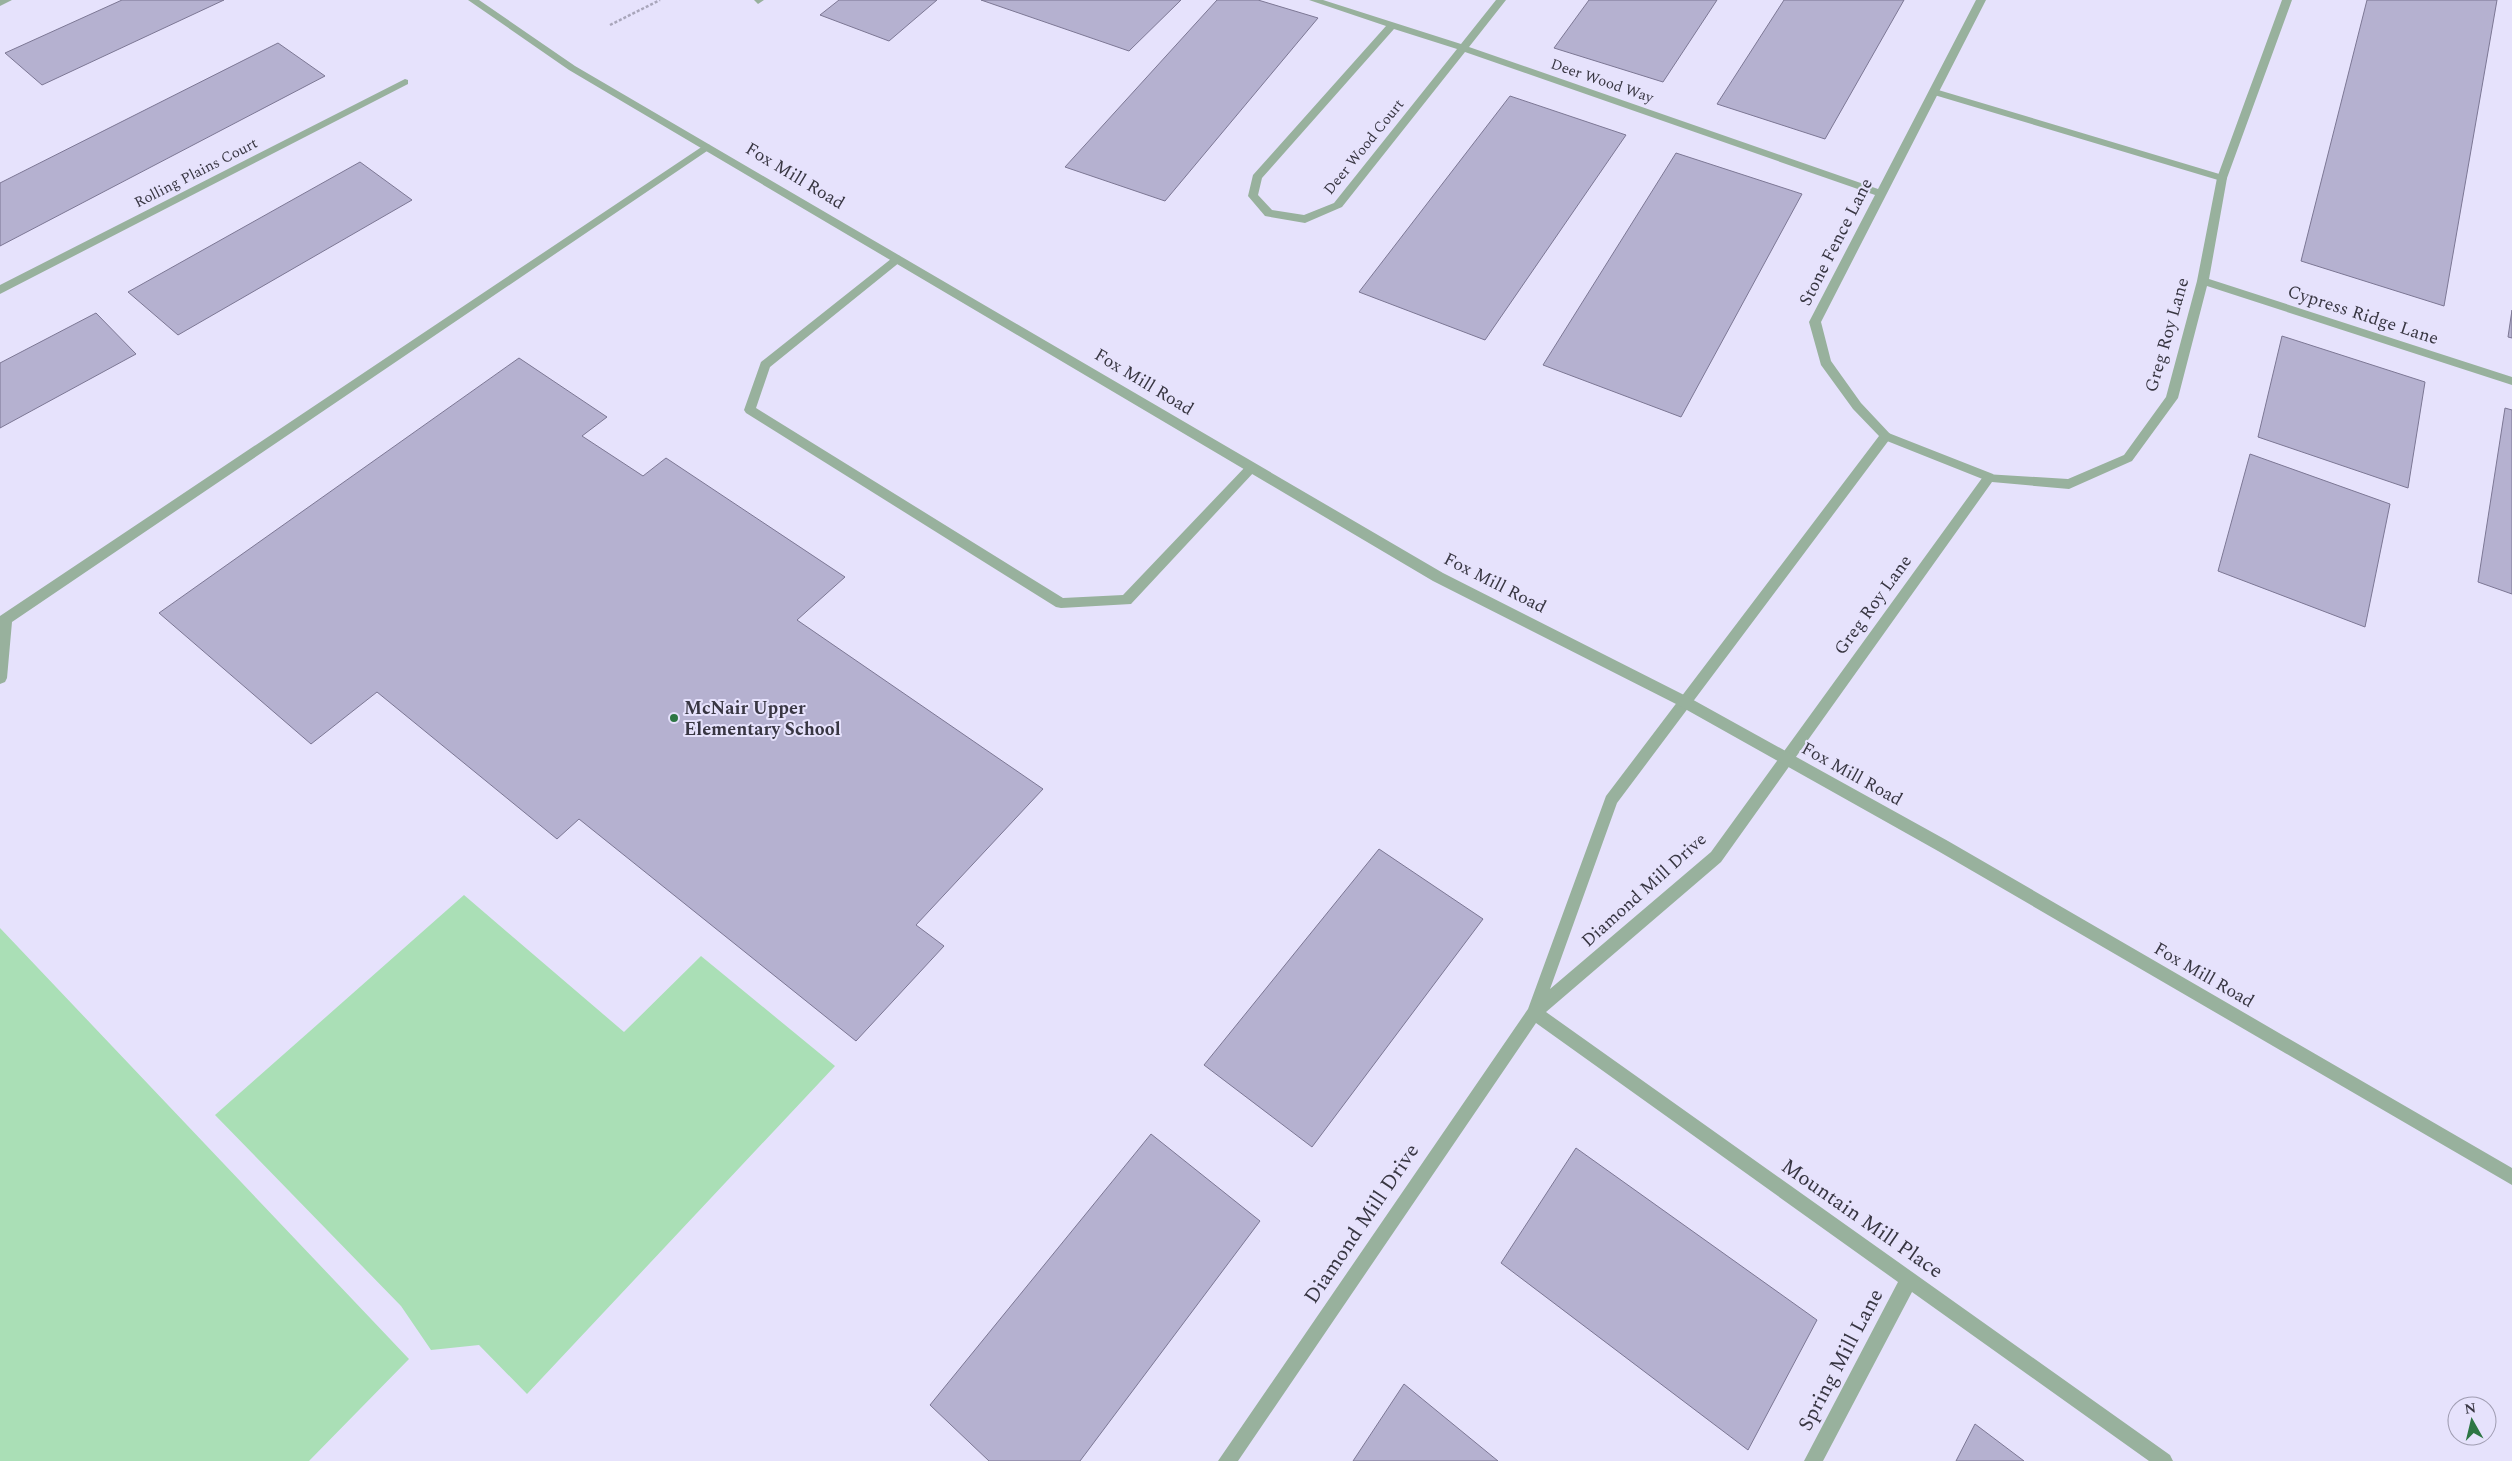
<svg xmlns="http://www.w3.org/2000/svg" width="2512" height="1461" font-family="Spectral,serif">
<rect width="100%" height="100%" fill="#e6e2fc"/>
<path fill="#aadfb6" d="M464,895L624,1032L701,956L835,1066L527,1394L479,1345L431,1350L401,1306L215,1115Z
M0,928L409,1359L309,1461H0Z"/>
<path fill="#b5b1d0" stroke="#7c7794" d="M122,0H224L42,85L5,53Z
M839,0H937L889,41L820,15Z
M981,0H1181L1129,51Z
M1217,0H1258L1318,18L1165,201L1065,167Z
M1589,0H1717L1663,82L1554,48Z
M1784,0H1904L1825,139L1717,104Z
M2367,0H2497L2444,306L2301,261Z
M278,43L325,76L0,246V183Z
M1510,96L1626,135L1485,340L1359,292Z
M1676,153L1802,194L1681,417L1543,365Z
M360,162L412,200L178,335L128,292Z
M2512,310V338L2508,337Z
M96,313L136,354L0,428V363Z
M2282,336L2425,382L2408,488L2258,437Z
M519,358L607,417L582,436L643,476L666,458L845,577L797,620L1043,789L916,925L944,946L856,1041L579,819L557,839L377,692L311,744L159,613Z
M2505,408L2512,410V594L2478,582Z
M2250,454L2390,504L2365,627L2218,571Z
M1379,849L1483,919L1312,1147L1204,1065Z
M1151,1134L1260,1221L1080,1461H989L930,1405Z
M1576,1148L1817,1320L1748,1450L1501,1263Z
M1404,1384L1498,1461H1353Z
M1975,1424L2024,1461H1956Z"/>
<g fill="none" stroke-linecap="round" stroke-linejoin="round">
<path stroke="#a9a6bb" stroke-width="2.5" stroke-dasharray="3 2" stroke-linecap="butt" d="M610,25L660,0"/>
<path fill="#98b19d" fill-rule="evenodd" d="M1935,89L2226,176L2227,178L2226,180H2218L1931,94V90Z
M706,144L710,145V149L12,622L7,678L5,682L0,684V616Z
M896,255L900,256V262L770,367L756,408L1063,598L1123,595L1247,465H1255L1257,468L1255,471L1131,604L1061,608L1056,607L746,413L744,410L761,362Z
M1886,432L1993,474L1995,477L1989,482L1985,480L1882,439L1880,436L1882,433Z"/>
<path fill="#98b19d" fill-rule="evenodd" d="M0,0H12L0,6Z
M754,0H764L758,4Z
M1309,0H1323L1461,44L1496,0H1506L1469,47L1878,189L1976,0H1986L1821,322L1831,361L1861,403L1892,436L1617,803L1550,989L1711,852L1985,474L2068,479L2124,455L2166,397L2197,281L2217,178L2282,0H2292L2227,178L2209,279L2512,377V385L2207,286L2178,398L2132,461L2069,489L1992,482L1721,862L1546,1012L2170,1455L2173,1461H2149L1912,1292L1823,1461H1804L1898,1282L1536,1023L1238,1461H1218L1528,1009L1606,796L1879,436L1853,409L1821,365L1809,322L1875,195L1465,52L1342,207L1305,223L1265,216L1248,196L1253,175L1386,26ZM1394,29L1457,49L1334,203L1304,215L1272,210L1258,195L1262,178Z
M405,79L408,80V84L0,294V285Z"/>
<path fill="#98b19d" fill-rule="evenodd" d="M468,0H479L575,66L1443,573L1688,697L1948,841L2512,1168V1185L1938,851L1678,705L1433,581L569,70Z"/>
</g>
<circle fill="#2d7644" stroke="#e6e2fc" stroke-width="2" cx="674" cy="718" r="5"/>
<g text-anchor="middle" dominant-baseline="central" stroke-width="4" stroke-linejoin="round" paint-order="stroke">
<g font-size="15" fill="#383642" stroke="#e6e2fc">
<text transform="translate(1602 81) rotate(19)">Deer Wood Way</text>
<text transform="translate(1364 147) rotate(-51)">Deer Wood Court</text>
<text transform="translate(196 173) rotate(-27)">Rolling Plains Court</text>
</g>
<g font-size="18" fill="#383642" stroke="#e6e2fc">
<text transform="translate(795 176) rotate(31)">Fox Mill Road</text>
<text transform="translate(1836 242) rotate(-63)">Stone Fence Lane</text>
<text transform="translate(2363 315) rotate(18)">Cypress Ridge Lane</text>
<text transform="translate(2167 335) rotate(-74)">Greg Roy Lane</text>
<text transform="translate(1144 382) rotate(31)">Fox Mill Road</text>
<text transform="translate(1495 583) rotate(27)">Fox Mill Road</text>
<text transform="translate(1873 605) rotate(-54)">Greg Roy Lane</text>
<text transform="translate(1852 774) rotate(29)">Fox Mill Road</text>
<text transform="translate(1644 890) rotate(-42)">Diamond Mill Drive</text>
<text transform="translate(2204 975) rotate(30)">Fox Mill Road</text>
</g>
<g font-size="18" font-weight="bold" fill="#383642" stroke="#e6e2fc" text-anchor="start">
<text x="684" y="708">McNair Upper<tspan x="684" dy="21">Elementary School</tspan></text>
</g>
<g font-size="21" fill="#383642" stroke="#e6e2fc">
<text transform="translate(1862 1219) rotate(35)">Mountain Mill Place</text>
<text transform="translate(1362 1224) rotate(-56)">Diamond Mill Drive</text>
<text transform="translate(1841 1360) rotate(-62)">Spring Mill Lane</text>
</g>
</g>
<g transform="translate(2472 1421) rotate(352)"><circle r="24" fill="#e6e2fc" stroke="#a09db2"/>
<path d="M0-4L9 19L0 12L-9 19Z" fill="#2d7644"/>
<text y="-8" font-size="14" font-weight="bold" text-anchor="middle" fill="#383642">N</text>
</g>
</svg>
